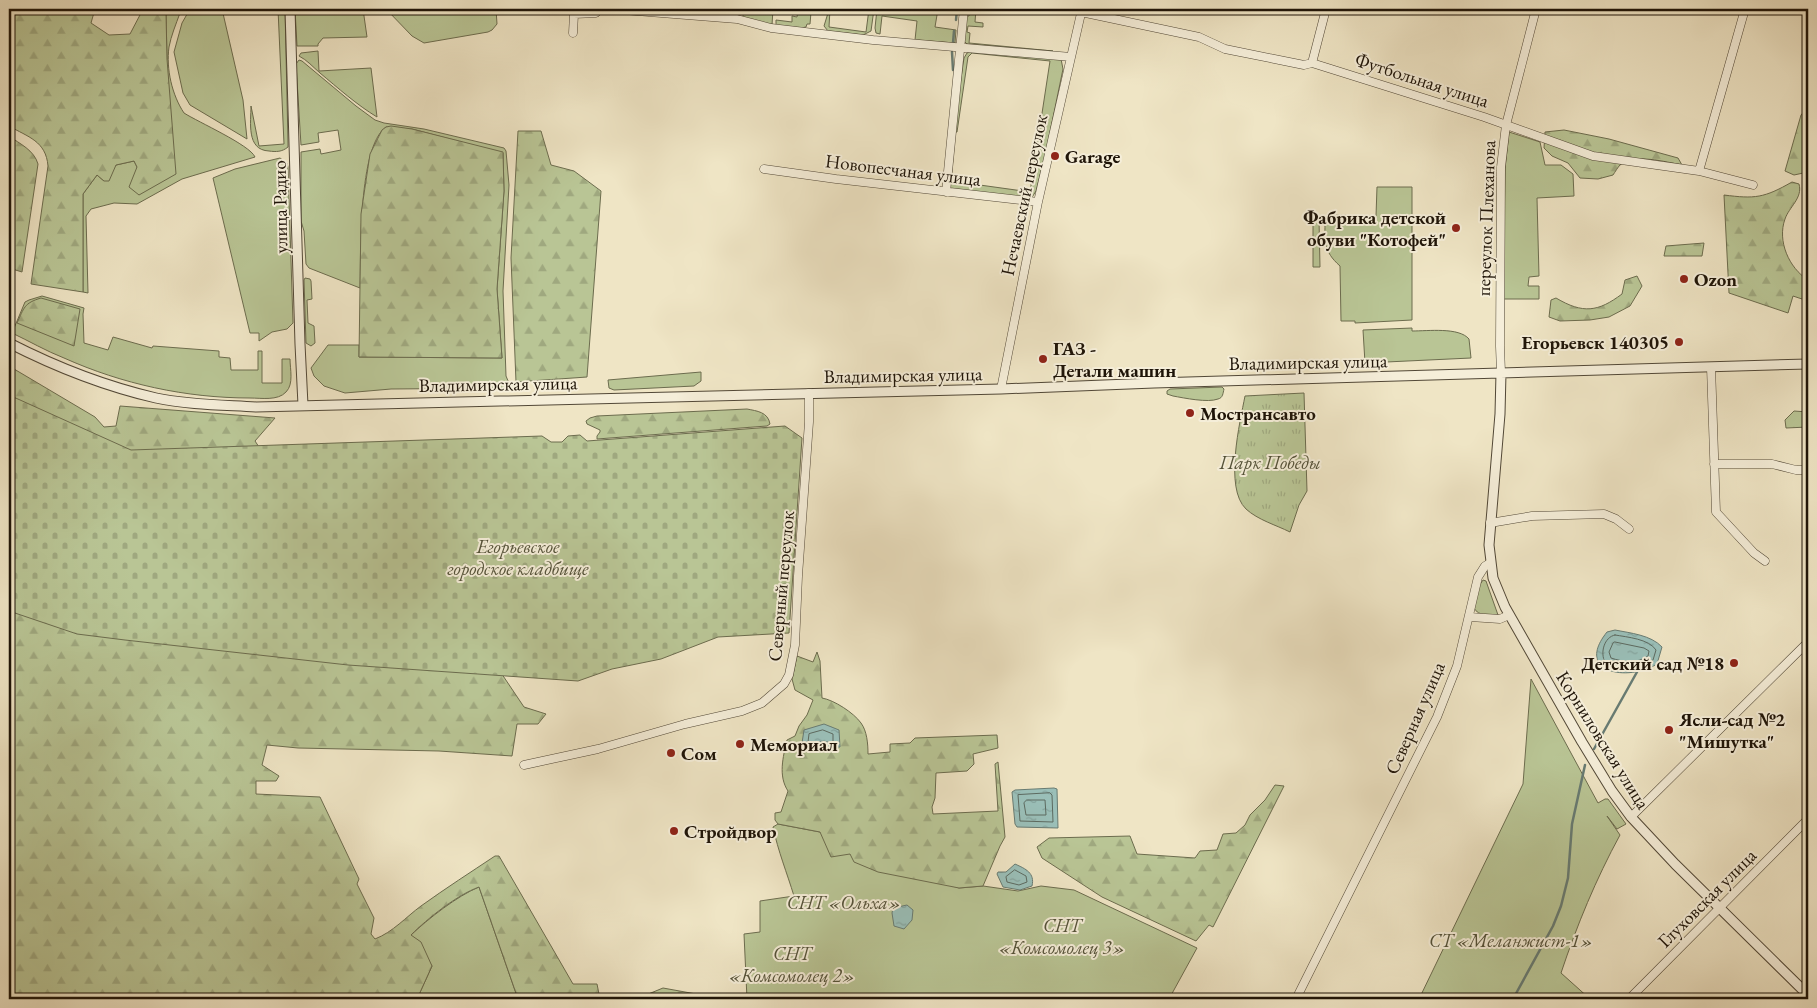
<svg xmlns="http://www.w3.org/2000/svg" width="1817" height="1008" font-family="'EB Garamond',serif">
<defs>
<pattern id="forest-firs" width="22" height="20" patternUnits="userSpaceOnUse" patternTransform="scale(1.25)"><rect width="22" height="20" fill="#b9c595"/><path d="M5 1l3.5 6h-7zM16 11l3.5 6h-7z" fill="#9fa87f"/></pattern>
<pattern id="cemetery-stones" width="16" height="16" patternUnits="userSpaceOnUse" patternTransform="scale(1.25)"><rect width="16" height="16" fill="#b9c595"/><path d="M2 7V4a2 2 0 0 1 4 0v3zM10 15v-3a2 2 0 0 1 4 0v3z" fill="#9fa87f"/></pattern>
<pattern id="park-tufts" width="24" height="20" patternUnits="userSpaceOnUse" patternTransform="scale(1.25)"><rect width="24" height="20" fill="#b9c595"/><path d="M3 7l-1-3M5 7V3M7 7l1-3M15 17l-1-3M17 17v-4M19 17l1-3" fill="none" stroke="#9fa87f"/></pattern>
<pattern id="water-ripples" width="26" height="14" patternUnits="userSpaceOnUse" patternTransform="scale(1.25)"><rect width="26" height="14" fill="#9abfb8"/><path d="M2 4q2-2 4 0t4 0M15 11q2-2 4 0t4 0" fill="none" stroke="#84a39d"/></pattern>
</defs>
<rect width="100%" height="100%" fill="#efe5c5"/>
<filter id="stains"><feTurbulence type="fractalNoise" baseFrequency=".004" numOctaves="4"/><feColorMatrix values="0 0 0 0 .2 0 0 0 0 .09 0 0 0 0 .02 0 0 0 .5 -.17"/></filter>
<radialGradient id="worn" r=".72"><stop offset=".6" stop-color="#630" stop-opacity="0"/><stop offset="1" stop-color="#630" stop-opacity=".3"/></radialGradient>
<path fill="#b9c595" stroke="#6c6c4e" d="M190,9H222L243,100L247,139L190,105L183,93L174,52L182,23Z
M278,9H285L288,143V147C282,152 276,152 269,151C246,150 251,122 251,106L259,146L284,144Z
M295,9H363L367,37L323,38L318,44V46H297Z
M386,9H496L497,24L492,30L488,32L424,43L412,36Z
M743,9H773L772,25L743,17Z
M798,9H805V12H811L810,24H807L806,27L801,28L776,25V20L792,22V16L797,17Z
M826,9H830L829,27L866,32L869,9H874L871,31L863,35L828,31L824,26L828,13L826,12Z
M877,9H938L935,27L956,30L955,43L915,40L917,21L882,16L880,34L876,33L875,28Z
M970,9H976L975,22L983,23V27L968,26L967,32L970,33L969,43L1053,51L967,44L964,41L966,16H969Z
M166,13H180C176,24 171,36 169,47C166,69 172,95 184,113C198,122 250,145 255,157L182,179L137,204L114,203L91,209L86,216L88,293L83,292V194L97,175L104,181L116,165L134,161L137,167L139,195L167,59Z
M318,51L319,71L371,68L377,117C357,105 338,88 320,73C313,67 307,60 299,56L301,53Z
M972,51L1061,59L1063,69L1045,156L1036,191L1031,199L949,188L952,146H954L951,181L1030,192L1050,61L972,53L968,57L957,132H953L964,58L967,53Z
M299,60L302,61L356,106L375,120L384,123L424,129L504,148L506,151L509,185L503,291L506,376L511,388L391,389L345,393L324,386L314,376L311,368L328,345H359V357L502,358L497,289L504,191L503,153L412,129L386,127C358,147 361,253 360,288L309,268L306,264L304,231L301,221V152L320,149L321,154L341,150L338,130L318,133L319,142L301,145L296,64Z
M1509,132L1540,142L1545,165H1561L1573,174L1574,196L1537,198L1539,276L1529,277L1528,286H1539V299H1503L1505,169Z
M280,158L287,163L288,167L293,323L287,329L272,332L259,341V333H250L213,178L235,169Z
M1377,187H1412V320L1355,323V321H1341L1340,266C1323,251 1325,241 1325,220H1329V215L1376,216Z
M1313,219H1319L1320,267H1313Z
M305,278L310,279L311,281L312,299L307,300L308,323L314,326L315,343L311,346L306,343L304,280Z
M42,296L84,308L83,314L84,343L108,350L113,337L152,348L153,346L219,351V357L230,358L231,370H258V351H262V383H282V359H290C290,369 294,384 286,392C278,401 261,398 250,398C186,398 122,384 64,358C46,351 29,341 12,333L25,302L29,300Z
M1412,328V331C1428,331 1459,327 1469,339L1471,358L1365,363L1363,330Z
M701,372V381L694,386L614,390L609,388L608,380Z
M1222,387L1224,389C1223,393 1223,398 1218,399C1208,403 1184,398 1173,396L1167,394V391L1170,389Z
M1483,580L1486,581L1498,615C1490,616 1478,616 1474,608L1479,586Z
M1531,679L1598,803L1605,799H1608L1626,824L1617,829L1607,816L1620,835C1596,879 1577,925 1561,973L1590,999H1419L1523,784Z
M778,824L820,832L850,854L959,888L983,886L1018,891L1041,886L1074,890L1197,948L1169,999H747L744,934L760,932V901L794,896C787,873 778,851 773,827Z
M479,887L518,999H417L432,966L411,935C428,919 457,896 479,887Z"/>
<path fill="url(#forest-firs)" stroke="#6c6c4e" d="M9,9H95L91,23L109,35L130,34L141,13H166L167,59L176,174L139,195L129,187L137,167L134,161L116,165L109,181H104L97,175L83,194V292L31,284L48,166C46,141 28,137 9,126Z
M1808,107V172L1794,175L1785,171L1801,115Z
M391,126L412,129L503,152L504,191L497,289L502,358L359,357L361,214L370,154L382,130L386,127Z
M1564,130L1609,139L1678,158L1682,165C1666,162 1634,153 1620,165C1618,167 1615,172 1613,175L1598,179L1580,178L1568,163L1552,156L1544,148L1545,132Z
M518,131H541L551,165L574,171L601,191L587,377L516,382L511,258Z
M9,136C20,144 34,150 38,164L22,272L9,268Z
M1792,182L1799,184C1803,198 1789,207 1785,219C1777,241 1789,268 1808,280V301L1793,296L1788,313L1729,293L1724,195C1755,199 1764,198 1792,182Z
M1704,243L1702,256H1664L1666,246Z
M1637,276L1642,286L1630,306L1609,317L1590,320L1560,321L1549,317L1551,300L1556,298C1583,314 1598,312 1622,294L1625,280Z
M41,298L80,309L74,346L17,323C24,308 24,303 41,298Z
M9,366L95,417L104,427L116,426L120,406L275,418L255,441L265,456L485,649L524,707L546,714L538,724H517L512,756L439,751L298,748L267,745L262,765L279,776L276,781H256V794L320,797L359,879L357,884L374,918L371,934L375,939C393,932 406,917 421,906C446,888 471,872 495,856H499L573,984H597L600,999H518L479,887C457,895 428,918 411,935L421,942L432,966L417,999H9Z
M747,409C757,411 768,412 770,424L767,426L597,439V436L600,432V430L587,424L586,421L590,418L597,416Z
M1794,411L1808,412V427L1786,428L1785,420Z
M817,652L820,661L822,698C834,700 854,713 861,723C867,731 868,744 868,754L890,752V744L910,743L915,738L997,735L998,748L973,754L974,764L967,771L936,773L935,798L932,807L933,814L998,811L995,764L998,762L1005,837L1000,846L983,886L959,888L878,872L854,862L850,854L831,857L820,832L778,824L775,820V813L781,812L788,791C778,776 783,757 787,740L795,736L799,726L807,715L813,700L795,690L792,679L797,656L813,662Z
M1275,785L1284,786L1213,927L1209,925L1196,941L1102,897L1042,858L1037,847L1049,838L1130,836L1137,854L1195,858L1200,851L1217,850L1223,834L1236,833L1245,825L1250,815L1265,800Z
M663,988L696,994L694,999H642L641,997Z"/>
<path fill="url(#cemetery-stones)" stroke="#6c6c4e" d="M9,395L131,450L542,436L551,442H562L568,436L580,435L587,441L785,426L802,438L789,633L718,637L661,659L612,669L578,681L348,665L125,640L77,634L9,611Z"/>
<path fill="url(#park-tufts)" stroke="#6c6c4e" d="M1304,393L1307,491L1299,505L1290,532C1276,525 1258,520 1246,509C1224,488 1240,422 1245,396Z"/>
<path fill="url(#water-ripples)" stroke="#687b72" d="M1615,630C1630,633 1651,635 1662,647L1657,664C1628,682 1574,673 1607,632Z
M824,724L839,730L840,747L807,748L802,743L804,730Z
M1054,788L1057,789L1058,828L1017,827L1015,824L1012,792L1015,790Z
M1015,864C1026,869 1035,873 1032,886L1020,890L1003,887L997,874L998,872H1006Z
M907,905L913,910L912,920L904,929L894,926L892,913L893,908Z"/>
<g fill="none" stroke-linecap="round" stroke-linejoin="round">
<path stroke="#5c6a60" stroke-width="1" d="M1615,635C1627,637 1649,639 1656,650L1653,660C1639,670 1620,671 1605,662C1600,653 1604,637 1615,635Z
M1615,642L1644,648L1649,651L1648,656C1637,664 1623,662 1611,658L1609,652L1613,643Z
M823,730L833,734V742H808L809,734Z
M1050,793L1052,795L1053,822L1020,821L1018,795Z
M1027,800H1045L1046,815H1026L1024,803Z
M1015,870L1026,876L1027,882L1019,885L1007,882L1006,877Z"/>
<path stroke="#687b72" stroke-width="2.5" d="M956,20L957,9
M953,43L954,31
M952,52L953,70
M1594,749L1637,672
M1513,999L1553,926L1561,906L1568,878L1572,824L1585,765"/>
<defs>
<path id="minor" d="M611,9L737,19L771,28L873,40L1071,57
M1081,12L1199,37L1225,49L1304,65L1312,63L1484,117L1593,156L1699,171L1753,185
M573,33L574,14L596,13L598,9
M1312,63L1326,9
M764,169L836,179L1038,202
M1699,171L1745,9
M946,192L964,9
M1711,367L1716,512L1754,553L1765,561
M1501,373L1500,346L1501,167L1506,125L1536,9
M1001,389L1038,202L1082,9
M1714,464H1772L1796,470H1808
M1490,523L1532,516L1604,514L1616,519L1629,529
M1470,617L1500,619L1509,615
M524,765L598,749L685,724L742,711L762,703L784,684L789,675L795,645L798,576L809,422V393
M1631,817L1808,642
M1296,999L1437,717L1457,666L1478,577L1485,566L1490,563
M1629,999L1808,819"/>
<path id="tertiary" d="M290,9L300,344L303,405
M9,343C56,367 104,386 156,398C189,405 223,405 256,407L1001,389L1154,383L1808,364
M1501,373L1500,414L1489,545L1493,578L1505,607L1582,742L1612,791L1631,817L1675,864L1808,995"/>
</defs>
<use href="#minor" stroke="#524837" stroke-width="9"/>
<use href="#tertiary" stroke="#524837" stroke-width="11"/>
<use href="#minor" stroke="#f5eed9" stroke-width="8"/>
<use href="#tertiary" stroke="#f5eed9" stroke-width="9"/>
</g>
<g fill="#8f2418" stroke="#f5eed9" stroke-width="2">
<circle cx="1055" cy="156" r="5"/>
<circle cx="1456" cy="228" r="5"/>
<circle cx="1684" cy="279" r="5"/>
<circle cx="1679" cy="342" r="5"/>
<circle cx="1043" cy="359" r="5"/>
<circle cx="1190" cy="413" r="5"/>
<circle cx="1734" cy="663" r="5"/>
<circle cx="1669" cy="730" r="5"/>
<circle cx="740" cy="744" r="5"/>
<circle cx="671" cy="753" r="5"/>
<circle cx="674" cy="831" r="5"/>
</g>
<g text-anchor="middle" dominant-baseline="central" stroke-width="4" stroke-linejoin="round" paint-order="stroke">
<g font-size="19" fill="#1e1408" stroke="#f5eed9">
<text transform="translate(1422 80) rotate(18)">Футбольная улица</text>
<text transform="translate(903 170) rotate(7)">Новопесчаная улица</text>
<text transform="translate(1024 195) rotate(-78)">Нечаевский переулок</text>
<text transform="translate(280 207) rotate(-91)">улица Радио</text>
<text transform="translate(1486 218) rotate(-88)">переулок Плеханова</text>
<text transform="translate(1308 362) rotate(-1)">Владимирская улица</text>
<text transform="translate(903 375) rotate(-1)">Владимирская улица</text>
<text transform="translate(498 384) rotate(-1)">Владимирская улица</text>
<text transform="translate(781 586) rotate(-85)">Северный переулок</text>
<text transform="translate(1415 718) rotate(-66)">Северная улица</text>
<text transform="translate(1603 740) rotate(58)">Корниловская улица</text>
<text transform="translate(1707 898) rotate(-45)">Глуховская улица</text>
</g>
<g font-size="19" font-weight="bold" fill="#1e1408" stroke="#f5eed9" text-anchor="start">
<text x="1065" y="156">Garage</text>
<text x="1446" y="217" text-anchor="end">Фабрика детской<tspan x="1446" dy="22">обуви "Котофей"</tspan></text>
<text x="1694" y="279">Ozon</text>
<text x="1669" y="342" text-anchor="end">Егорьевск 140305</text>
<text x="1053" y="348">ГАЗ -<tspan x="1053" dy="22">Детали машин</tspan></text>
<text x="1200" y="413">Мострансавто</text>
<text x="1724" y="663" text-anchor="end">Детский сад №18</text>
<text x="1679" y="719">Ясли-сад №2<tspan x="1679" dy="22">"Мишутка"</tspan></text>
<text x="750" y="744">Мемориал</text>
<text x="681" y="753">Сом</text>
<text x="684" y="831">Стройдвор</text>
</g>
<g font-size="19" font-style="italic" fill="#545239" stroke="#f5eed9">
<text x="1270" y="462">Парк Победы</text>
<text x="518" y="546">Егорьевское<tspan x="518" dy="22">городское кладбище</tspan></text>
<text x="844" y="902">СНТ «Ольха»</text>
<text x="1062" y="925">СНТ<tspan x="1062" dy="22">«Комсомолец 3»</tspan></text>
<text x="1511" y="940">СТ «Меланжист-1»</text>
<text x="792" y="953">СНТ<tspan x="792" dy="22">«Комсомолец 2»</tspan></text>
</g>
</g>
<rect width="1817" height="1008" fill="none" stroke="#efe5c5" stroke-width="30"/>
<rect x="10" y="10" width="1797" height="988" fill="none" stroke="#1e1408" stroke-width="2.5"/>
<rect x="15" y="15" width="1787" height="978" fill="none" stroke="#1e1408"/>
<rect width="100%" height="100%" filter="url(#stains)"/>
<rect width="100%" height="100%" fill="url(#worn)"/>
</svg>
